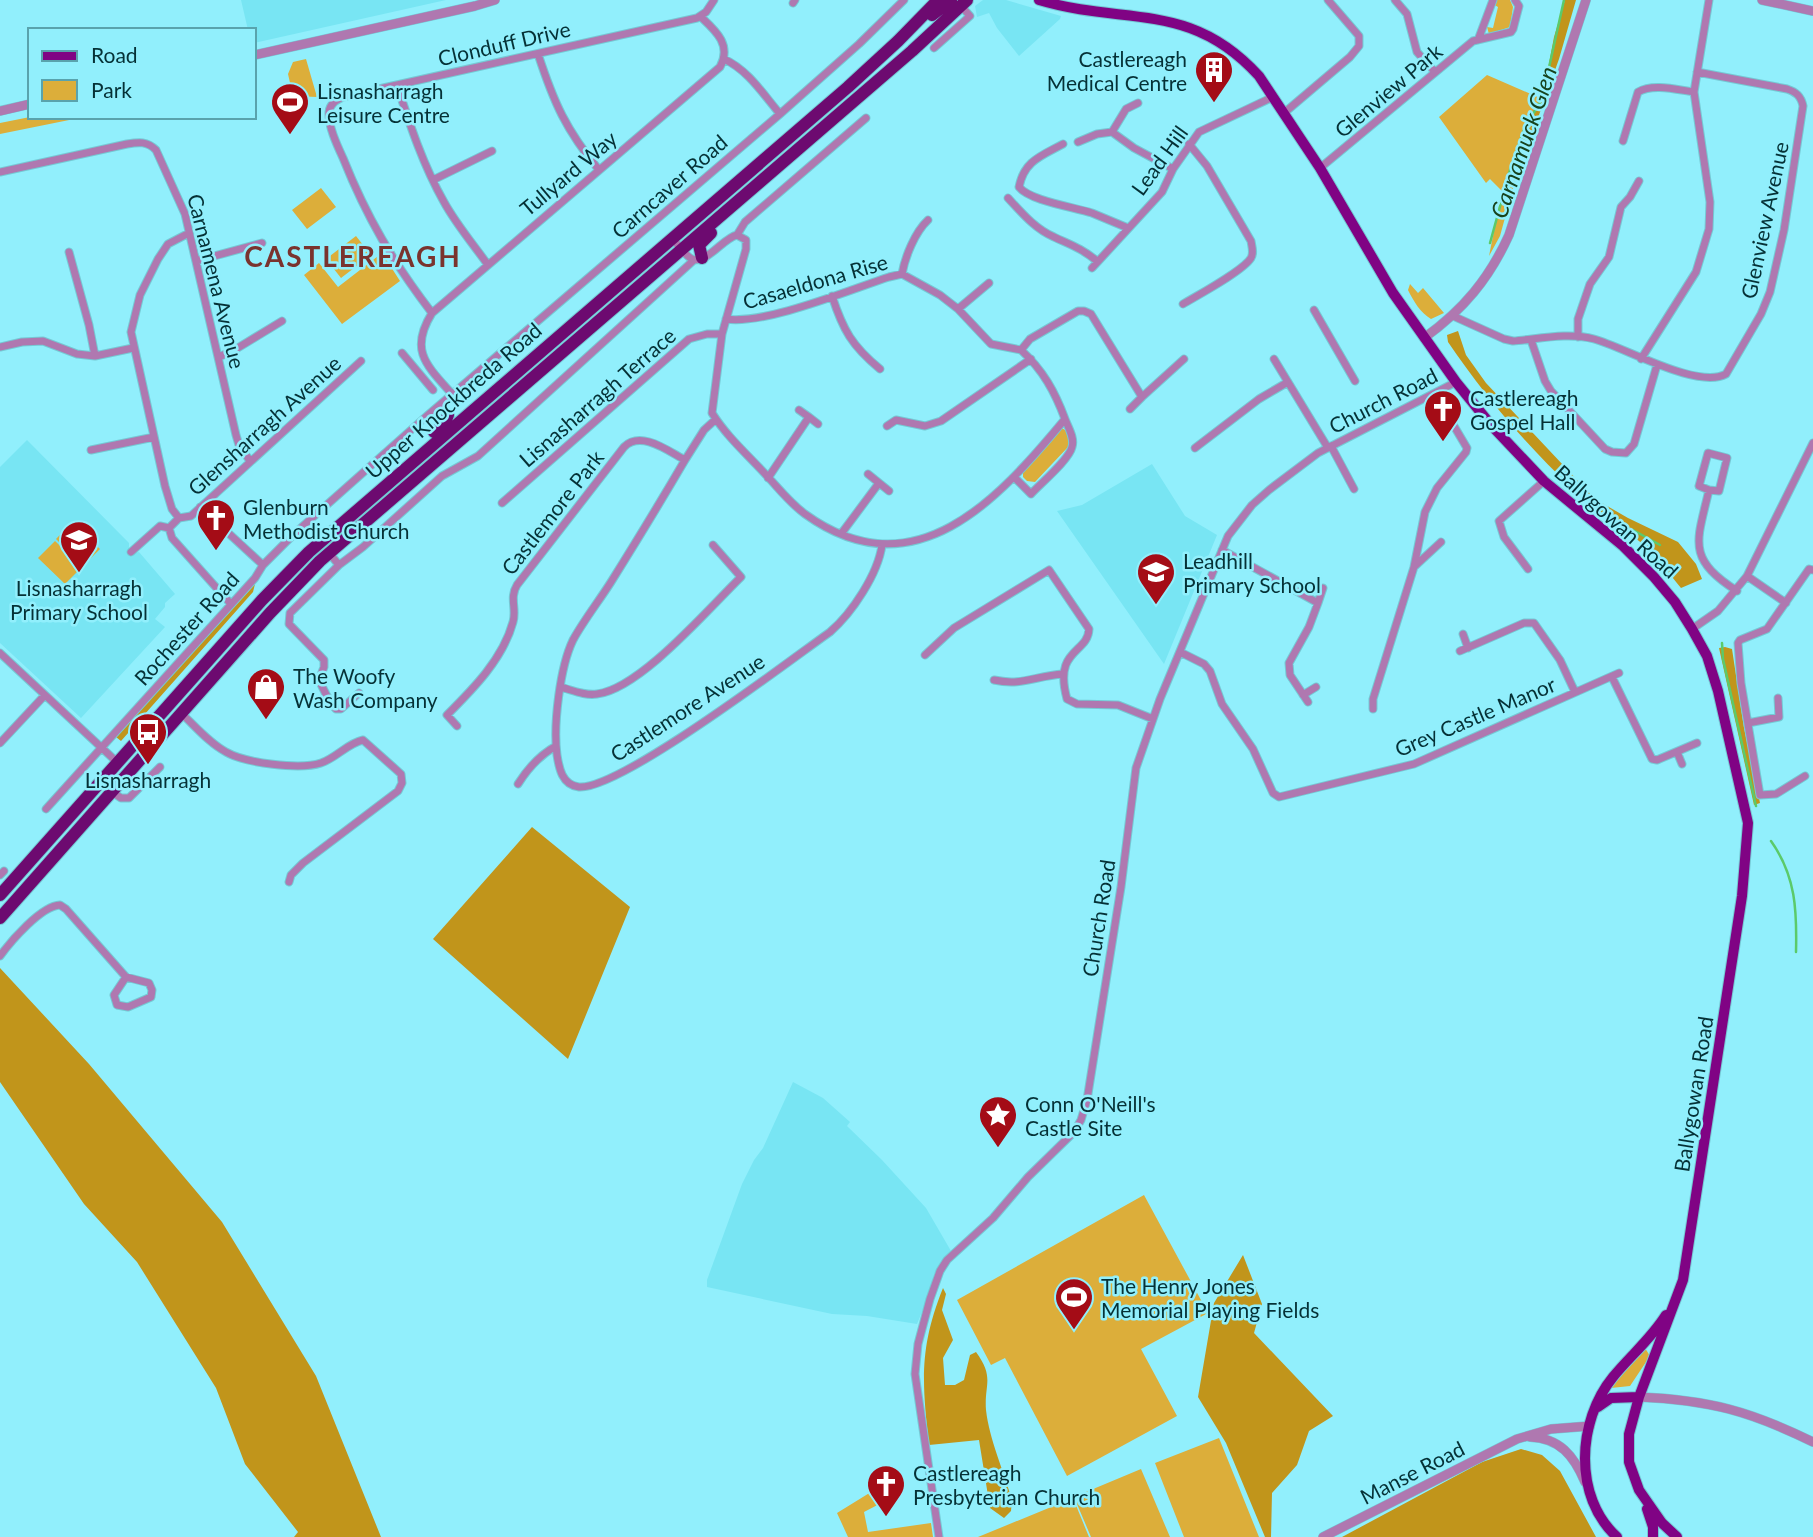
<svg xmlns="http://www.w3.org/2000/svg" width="1813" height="1537" font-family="Lato,sans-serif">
<rect width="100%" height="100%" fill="#91effc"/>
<path fill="#78e5f3" d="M241,0H446L254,43V30H248Z
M983,0H1006L1061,16L1060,19L1019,56L997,28L989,13L977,17L975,6Z
M27,440L129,543V551L134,553L139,552L175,594L165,603V607L155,619L165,627L81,718L0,643V467Z
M1152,464L1185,516L1217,535L1164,664L1057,511L1082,505Z
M793,1082L823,1098L850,1122L847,1126L882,1160L926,1208L951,1251L934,1274L928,1297L917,1324L867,1316L832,1314L707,1287V1280L742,1184L754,1160L763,1148Z"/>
<path fill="#dcae3a" d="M1497,0H1510L1513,7L1510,27L1489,34L1487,27L1493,28L1498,7L1493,4Z
M306,59L317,97L293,96L288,74L293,62Z
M1487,75L1540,98L1527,122L1509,170L1514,185L1500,236L1489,256L1502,191L1490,179L1486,183L1439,117Z
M30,117H84L0,134V123Z
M321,188L336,207L307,229L292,210Z
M356,236L371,255L341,278L326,259Z
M382,253L400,281L342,324L304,275L319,263L338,287Z
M1410,284L1418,293L1423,288L1444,313L1431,319C1420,312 1414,302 1408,290Z
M1062,428L1068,432L1069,446L1035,482L1027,481L1023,477V472Z
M72,522L100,549L83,566L56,539Z
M55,541L82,567L65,584L38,558Z
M1144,1195L1208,1313L1141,1349L1177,1416L1067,1476L1005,1358L991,1365L957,1300Z
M1645,1348L1650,1356L1630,1386L1611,1388L1616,1378Z
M1219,1438L1259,1537H1184L1155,1463Z
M1141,1469L1170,1537H1091L1074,1497Z
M884,1484L891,1498L864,1512L868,1532L931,1523L933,1537H848L837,1513Z
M1073,1498L1089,1537H978Z"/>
<path fill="#c1951b" d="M1565,0H1576L1559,59L1514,185L1509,171L1526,124L1544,90L1554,37Z
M1458,331L1466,355L1486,383L1595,499L1628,518L1678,542L1696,564L1702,579L1681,588C1668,572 1655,554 1639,541C1616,523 1593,507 1572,488C1525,444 1484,395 1448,342L1447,335Z
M255,584L253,592L121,741L116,737Z
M1725,647L1732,649L1744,728L1760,803L1754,805L1719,648Z
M532,827L630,907L568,1059L433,939Z
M0,968L89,1064L222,1222L316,1376L381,1537H294L298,1532L245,1464L216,1388L137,1262L84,1204L0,1082Z
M1243,1255L1262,1304L1254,1333L1333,1416L1309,1431L1297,1465L1272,1493L1271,1537H1265L1226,1443L1198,1397L1214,1303Z
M943,1288L946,1294L942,1310L953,1340L943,1358L945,1385H955L964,1380L970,1355L976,1352C995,1378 984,1384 986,1410C989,1438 1004,1472 1012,1500L1011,1511L1004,1518L990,1508L979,1440L929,1445C922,1382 919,1348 943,1288Z
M1521,1449L1542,1455L1560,1471L1596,1537H1342L1482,1462Z"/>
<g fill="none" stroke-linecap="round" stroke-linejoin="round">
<path stroke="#5bca6a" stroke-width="2.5" d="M1490,243L1510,170L1526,124L1539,105L1544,90L1564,0
M1633,530L1660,545
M1722,643L1723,659L1756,806
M1771,841C1796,876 1797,911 1796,952"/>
<defs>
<path id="minor" d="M1395,0L1407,14L1417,52L1435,72
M793,3L795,0
M1478,40L1493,0
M934,48L970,16L961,6
M538,54C554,103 566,130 599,170
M724,59C748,70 763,94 780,114
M397,85C410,125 423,165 444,202C456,224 473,244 488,265
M1284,113L1350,57L1359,46V36L1328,0
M1112,132L1126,109L1138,103
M1623,141L1638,92C1653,83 1678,90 1694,92
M1078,142L1097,134L1112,132L1134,148L1173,169
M1063,144C1041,156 1024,161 1019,187C1030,201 1074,207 1092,213C1104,218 1116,223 1128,228
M1320,168L1473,41L1511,32L1513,29L1519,6L1515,0
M0,172L127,144C139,142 147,141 156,150L185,214L236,435L239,445L250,461
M433,180L492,151
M1008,198C1021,212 1035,229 1054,237C1071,245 1081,248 1097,261
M737,235L746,240V249L722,334L712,413C727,437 749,456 768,477C780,490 791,504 805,514C914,593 998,500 1065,419C1055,392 1043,370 1021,350
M737,235L745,222L866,118
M672,238C678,244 685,256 692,259C706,265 723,238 737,235
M69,252L89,325L95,356
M196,261L262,243
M1092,268L1162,192L1173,169L1199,132L1273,97
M902,274C905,257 915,232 928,220
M832,296C843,330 852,346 880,369
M1183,304C1198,295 1243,271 1251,258C1254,253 1252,247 1251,241L1207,166L1189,144
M958,309L989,283
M1314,310L1355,381
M432,313C393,262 367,218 343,158C337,145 328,126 329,112C330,103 337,100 343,97L697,18L706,12L714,0
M1453,316L1504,339L1513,341C1538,339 1569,332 1594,339C1624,347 1698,390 1726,374L1761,314L1770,292L1784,230L1803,106C1801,96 1796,92 1787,89L1697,72
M726,319C765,325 849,290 889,277L902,274L940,295L958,309L991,344L1021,350
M1578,337V319L1590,284L1609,257L1621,207L1630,197L1639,181
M1531,340L1545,381L1551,391L1605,449L1612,452L1626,453L1634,444L1657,365
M0,347L22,342L43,341L77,354L95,356L133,348
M1021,350L1030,339L1078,311H1084L1091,314L1142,397L1184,359
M402,353L433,390
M219,357L236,349L282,321
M1274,359L1328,448
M1641,359L1696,272L1709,229L1710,202L1694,92L1709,0
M452,394C426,365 409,350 432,313L720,67C732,45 716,31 701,17
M1130,409L1142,397
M809,417L818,424
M716,419L704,430L685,460C661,501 636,542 611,582C599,601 584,620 573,640C560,667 553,725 557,755C559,768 562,785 579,787C620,790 789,661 830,632C852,613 878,574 882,545
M887,426L896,420L925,426L941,421L1031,359
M1331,446L1354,489
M1195,448L1259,399L1288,382
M91,450L154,437
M868,474L889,491
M1014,477L1031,494C1041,483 1069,460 1072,447C1075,438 1068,427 1065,419
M768,478L809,417L799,410
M1709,490L1699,486L1708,453L1727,458L1719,491L1709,490C1697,542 1686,558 1737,591
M502,503L689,339L707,334H722
M200,507L263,565
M179,518L172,509L165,486L131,332L140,295L158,259L168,244L189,233
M841,534L879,483
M1222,550L1318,603L1309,627L1289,663L1290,675L1308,702
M131,552L160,526L169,528
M329,553L339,565L290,613L289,624L324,660V667L319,680C324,690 328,701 336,709H341L359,693
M339,565L363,547L442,476L478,456L694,260
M1414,567L1441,542
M1528,569L1504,537L1499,521L1544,481
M1747,576L1786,603
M230,603L172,538L169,528L179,518L191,516L361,361
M1318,603L1323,588
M1692,629L1718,611L1747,576L1813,443
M1463,634L1468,648
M1460,651L1524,623H1534L1560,660L1575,692
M1180,652L1204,664L1210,671L1222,704L1253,749L1273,793L1279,797L1414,764L1619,673
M0,653L118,763
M925,655L954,628L1049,570L1089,629C1088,654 1053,648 1067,699L1077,704L1118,705L1153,719
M1612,677L1652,759L1657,760L1697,743
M994,680C1022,686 1035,676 1063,674
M560,687C572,690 585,696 597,694C640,689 709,608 741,577L713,545
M1303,695L1316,687
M1373,709V699L1414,567L1425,512L1437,488L1466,452L1467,448L1435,394
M181,713C195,726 209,743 226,752C245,763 300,770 321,763C336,758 348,743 363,740L401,774L402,783L398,791L303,863L291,875L289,882
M1748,723L1779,717L1778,698
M457,726L447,715C473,689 503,659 513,622C517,609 509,598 517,585L624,447C641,430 668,451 685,460
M0,743L44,696
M1677,752L1682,764
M1805,776L1776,794L1760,795L1741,683L1738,643L1740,640L1767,629L1809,569L1813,570
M518,784C528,768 540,755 556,746
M112,792L121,798H129L160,767
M46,809L255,578L263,565L294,534L429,414L780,114L859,44L904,0
M0,875L4,871
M0,956C11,941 41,906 60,905L66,909L126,977L114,995L117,1005L128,1007L151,997L152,990L149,983L126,977
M939,1537L915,1374L918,1344L930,1299L940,1271L947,1260L993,1218L1028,1177L1074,1132L1081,1120L1087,1100L1121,887L1136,768L1160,699L1228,536L1252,505L1269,490L1318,453L1456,382"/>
<path id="tertiary" d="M1762,0L1813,11
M254,55L475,6L495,0
M0,111L30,104
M1424,338C1463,310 1489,279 1509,235L1586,0
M1639,1397C1709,1400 1750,1411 1813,1442
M1530,1437C1560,1438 1574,1456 1585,1482
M1323,1537L1517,1439L1551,1429L1590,1426"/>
<path id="primary" d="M1039,0C1126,26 1190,0 1259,76L1320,168L1393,293L1456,382L1491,425L1544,481L1623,546L1654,577L1675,602L1692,629L1707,656L1718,691L1748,823L1742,896L1683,1280L1639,1397L1629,1434V1462L1639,1490L1662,1523L1677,1537
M1598,1407L1611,1398L1639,1397
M1647,1509L1653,1527V1537
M1617,1537C1573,1497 1577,1421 1613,1377C1630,1356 1651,1339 1666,1315"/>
<path id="trunk" d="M932,15L951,0
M702,258L699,245L711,233
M434,432L445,423L448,415
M0,895L262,600L309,552L848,87L898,41L938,0
M0,918L270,613L320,561L912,51L967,0"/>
</defs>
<use href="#minor" stroke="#75c9d4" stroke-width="9"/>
<use href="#tertiary" stroke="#75c9d4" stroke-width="10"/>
<use href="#primary" stroke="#75c9d4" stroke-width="12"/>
<use href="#trunk" stroke="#75c9d4" stroke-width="14"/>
<use href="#minor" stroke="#af78b0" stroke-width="7"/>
<use href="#tertiary" stroke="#af78b0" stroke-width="9"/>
<use href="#primary" stroke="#800384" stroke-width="10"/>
<use href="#trunk" stroke="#6d0a70" stroke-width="12"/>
</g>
<defs>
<symbol id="building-pin" viewBox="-11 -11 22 30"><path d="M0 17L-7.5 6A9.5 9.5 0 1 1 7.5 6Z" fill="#a40c16" stroke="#91effc"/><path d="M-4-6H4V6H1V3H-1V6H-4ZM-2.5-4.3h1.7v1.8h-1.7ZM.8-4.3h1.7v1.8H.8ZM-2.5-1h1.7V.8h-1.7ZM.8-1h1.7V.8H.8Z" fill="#fff"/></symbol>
<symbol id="stadium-pin" viewBox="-11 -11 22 30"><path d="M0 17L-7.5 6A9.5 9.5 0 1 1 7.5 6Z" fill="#a40c16" stroke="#91effc"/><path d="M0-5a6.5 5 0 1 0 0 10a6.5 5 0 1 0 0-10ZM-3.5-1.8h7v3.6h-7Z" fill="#fff"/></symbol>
<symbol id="church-pin" viewBox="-11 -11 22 30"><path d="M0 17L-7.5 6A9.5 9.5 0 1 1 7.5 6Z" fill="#a40c16" stroke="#91effc"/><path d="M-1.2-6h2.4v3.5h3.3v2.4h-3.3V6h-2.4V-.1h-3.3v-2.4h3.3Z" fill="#fff"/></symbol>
<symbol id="school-pin" viewBox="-11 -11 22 30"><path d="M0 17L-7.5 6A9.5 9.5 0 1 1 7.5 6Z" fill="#a40c16" stroke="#91effc"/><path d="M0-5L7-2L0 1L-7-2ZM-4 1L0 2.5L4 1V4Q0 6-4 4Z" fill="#fff"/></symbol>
<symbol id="shop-pin" viewBox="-11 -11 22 30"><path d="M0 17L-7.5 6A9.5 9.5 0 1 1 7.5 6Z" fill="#a40c16" stroke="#91effc"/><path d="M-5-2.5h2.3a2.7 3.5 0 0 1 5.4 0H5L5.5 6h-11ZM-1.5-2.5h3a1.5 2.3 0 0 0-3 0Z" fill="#fff"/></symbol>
<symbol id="bus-pin" viewBox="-11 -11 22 30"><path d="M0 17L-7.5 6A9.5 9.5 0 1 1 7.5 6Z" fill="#a40c16" stroke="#91effc"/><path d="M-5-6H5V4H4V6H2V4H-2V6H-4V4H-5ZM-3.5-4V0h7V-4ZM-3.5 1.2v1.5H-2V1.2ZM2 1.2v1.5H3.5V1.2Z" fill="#fff"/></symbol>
<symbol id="sight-pin" viewBox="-11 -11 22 30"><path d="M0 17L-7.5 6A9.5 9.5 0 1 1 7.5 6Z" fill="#a40c16" stroke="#91effc"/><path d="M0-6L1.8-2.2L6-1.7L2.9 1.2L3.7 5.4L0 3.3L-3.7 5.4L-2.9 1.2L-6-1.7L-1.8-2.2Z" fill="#fff"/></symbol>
</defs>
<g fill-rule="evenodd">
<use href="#building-pin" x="1192" y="48" width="44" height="60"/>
<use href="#stadium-pin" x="268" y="80" width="44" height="60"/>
<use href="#church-pin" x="1421" y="387" width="44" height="60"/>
<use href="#church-pin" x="194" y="496" width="44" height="60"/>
<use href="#school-pin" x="57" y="518" width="44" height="60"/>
<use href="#school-pin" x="1134" y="550" width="44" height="60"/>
<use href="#shop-pin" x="244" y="665" width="44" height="60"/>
<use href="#bus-pin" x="126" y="710" width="44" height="60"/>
<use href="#sight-pin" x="976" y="1093" width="44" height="60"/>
<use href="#stadium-pin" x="1052" y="1275" width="44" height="60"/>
<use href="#church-pin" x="864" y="1462" width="44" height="60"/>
</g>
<g text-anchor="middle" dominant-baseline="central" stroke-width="5" stroke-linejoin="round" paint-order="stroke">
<g font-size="21" fill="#053136" stroke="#91effc">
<text transform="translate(504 43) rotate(-13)">Clonduff Drive</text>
<text transform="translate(1388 90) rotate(-40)">Glenview Park</text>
<text transform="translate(1159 160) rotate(-54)">Lead Hill</text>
<text transform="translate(568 173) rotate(-40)">Tullyard Way</text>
<text transform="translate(669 186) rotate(-41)">Carncaver Road</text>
<text transform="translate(1764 220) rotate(-78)">Glenview Avenue</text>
<text transform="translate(217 281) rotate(76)">Carnamena Avenue</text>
<text transform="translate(815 281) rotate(-16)">Casaeldona Rise</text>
<text transform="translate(597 397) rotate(-41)">Lisnasharragh Terrace</text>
<text transform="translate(453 400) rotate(-41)">Upper Knockbreda Road</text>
<text transform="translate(1383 400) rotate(-27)">Church Road</text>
<text transform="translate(264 425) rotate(-42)">Glensharragh Avenue</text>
<text transform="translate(552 512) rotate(-52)">Castlemore Park</text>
<text transform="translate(1617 521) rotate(42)">Ballygowan Road</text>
<text transform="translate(186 628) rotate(-48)">Rochester Road</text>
<text transform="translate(687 707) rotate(-33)">Castlemore Avenue</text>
<text transform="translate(1475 716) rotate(-23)">Grey Castle Manor</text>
<text transform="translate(1098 918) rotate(-81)">Church Road</text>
<text transform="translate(1693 1094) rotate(-81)">Ballygowan Road</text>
<text transform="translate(1412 1472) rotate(-27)">Manse Road</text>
</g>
<g font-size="21" fill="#053136" stroke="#91effc" text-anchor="start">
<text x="1187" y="58" text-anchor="end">Castlereagh<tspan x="1187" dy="24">Medical Centre</tspan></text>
<text x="317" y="90">Lisnasharragh<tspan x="317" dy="24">Leisure Centre</tspan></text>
<text x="1470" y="397">Castlereagh<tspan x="1470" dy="24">Gospel Hall</tspan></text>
<text x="243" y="506">Glenburn<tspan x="243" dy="24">Methodist Church</tspan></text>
<text x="1183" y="560">Leadhill<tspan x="1183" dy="24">Primary School</tspan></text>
<text x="79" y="587" text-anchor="middle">Lisnasharragh<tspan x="79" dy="24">Primary School</tspan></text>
<text x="293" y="675">The Woofy<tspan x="293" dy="24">Wash Company</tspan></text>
<text x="148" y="779" text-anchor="middle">Lisnasharragh</text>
<text x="1025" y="1103">Conn O'Neill's<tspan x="1025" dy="24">Castle Site</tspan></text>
<text x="1101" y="1285">The Henry Jones<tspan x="1101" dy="24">Memorial Playing Fields</tspan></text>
<text x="913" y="1472">Castlereagh<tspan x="913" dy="24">Presbyterian Church</tspan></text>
</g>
<g font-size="23" font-style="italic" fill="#17431d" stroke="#91effc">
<text transform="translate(1523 142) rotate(-71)">Carnamuck Glen</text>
</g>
<g font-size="28" font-weight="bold" letter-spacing="2" fill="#7a332e" stroke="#91effc">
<text x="353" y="256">CASTLEREAGH</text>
</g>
</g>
<rect x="28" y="28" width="228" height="91" fill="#91effc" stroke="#59a3ad" stroke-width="2"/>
<rect x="42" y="51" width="35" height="10" fill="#800384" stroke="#59a3ad" stroke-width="2"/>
<text x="91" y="63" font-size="21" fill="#053136">Road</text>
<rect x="42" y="80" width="35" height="21" fill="#dcae3a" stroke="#59a3ad" stroke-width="2"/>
<text x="91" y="98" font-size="21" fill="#053136">Park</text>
</svg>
